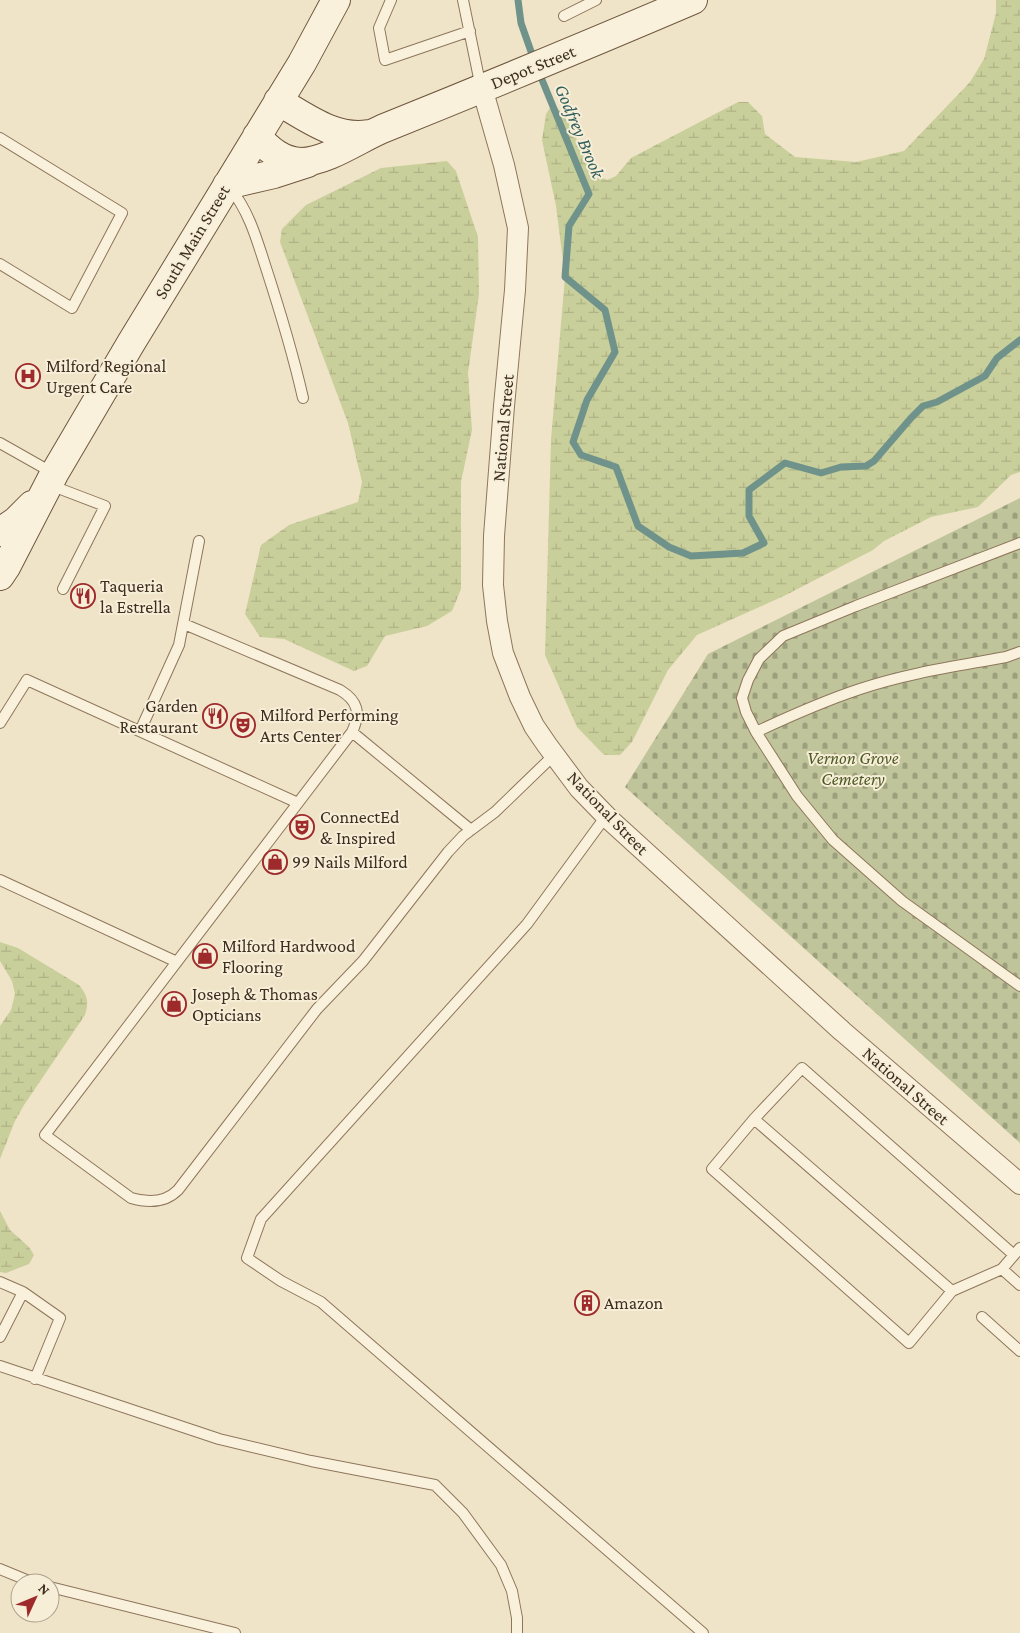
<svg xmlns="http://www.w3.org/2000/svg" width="1020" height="1633" font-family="'Crimson Pro',serif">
<defs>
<pattern id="wetland-marsh" width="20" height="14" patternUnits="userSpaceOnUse" patternTransform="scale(1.25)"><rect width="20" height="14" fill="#c9cf9b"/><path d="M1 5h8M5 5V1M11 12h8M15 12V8" fill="none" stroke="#aeb285"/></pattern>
<pattern id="cemetery-stones" width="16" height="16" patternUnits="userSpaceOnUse" patternTransform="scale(1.25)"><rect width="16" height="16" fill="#bfc49a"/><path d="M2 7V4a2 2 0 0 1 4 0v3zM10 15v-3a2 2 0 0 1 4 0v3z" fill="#9ca07d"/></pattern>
</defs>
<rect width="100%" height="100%" fill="#f0e4c8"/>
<path fill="url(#wetland-marsh)" d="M996,0H1020V472L1011,475L978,507L931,517L884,541L873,550L784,596L697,635L668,670L632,742L620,755H604L577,727L545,655L551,439L565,277L556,206L542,140L546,114L553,103C560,111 567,119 572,129C583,150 582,168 607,180L616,176L631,158L738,102H748L762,116L765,134L795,157L856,162L904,151L970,82L984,59L996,13Z
M447,161L456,171L478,237L479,294L468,373L472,430L461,482V589L452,611L427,626L385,636L367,666L354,671L284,639L260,637L245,614L261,545L289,525L358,502L362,482L348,423L280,242L282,229L306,205L381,168Z
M0,942L18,948L79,985C88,996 89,1002 85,1015L24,1105L15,1121L0,1159V1026L11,1010L15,994L12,981L0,961Z
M0,1211L10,1230L29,1247L34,1255L29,1264L6,1273L0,1272Z"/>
<path fill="url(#cemetery-stones)" d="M1020,498V1143L625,787L708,654Z"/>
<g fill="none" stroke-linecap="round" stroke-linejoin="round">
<path stroke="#6f938a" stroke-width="7" d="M518,0L521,23L534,60
M538,70L589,194L569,226L565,277L605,310L615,352L587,400L573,442L581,455L616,467L638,526L669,547L691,556L743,553L764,543L749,516V490L785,463L821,473L841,467L866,466L874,461L911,418L923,406L937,402L985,376L997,358L1020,340"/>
<defs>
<path id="service" d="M391,0L379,28L385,60L470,31
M463,0L481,88
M564,16L596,0
M0,138L122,213L72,308L0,264
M230,188C249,211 257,240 266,268C280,311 293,354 303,398
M0,443L53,473
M50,485L105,506L63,589
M1020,543L856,606L783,636L759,659L748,680L742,698L746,712L756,732L797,796L833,840L902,901L1020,986
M184,624L340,690C358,701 361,713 352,732L45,1135L131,1198C148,1203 165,1203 178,1190L317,1009L363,961L448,852L463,836L495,812L555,754
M0,723L27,680L298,803
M140,731L179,645L199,541
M352,732L471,830
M756,732C790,716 824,701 860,689C907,673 958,666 1006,657L1020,652
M606,816L527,924L261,1219L247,1258L281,1281L321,1302L703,1633
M0,880L177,962
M754,1119L952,1291
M1014,1255L802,1068L754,1119L712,1169L909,1343L952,1291L1002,1269L1020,1248
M1002,1269L1020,1285
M0,1282L23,1292L0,1337
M23,1292L60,1318L35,1379
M982,1317L1020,1351
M0,1366L219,1439L311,1461L435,1485L463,1513L501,1565L512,1591L517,1618V1633
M0,1569L34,1583
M50,1587L235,1633"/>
<path id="minor" d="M482,88L504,165L518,228L515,290L504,406L494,536L493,585L497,621L503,653L520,697L534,726L547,745L579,788L610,820L842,1031L1020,1184"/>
<path id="secondary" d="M278,101C306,117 335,140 369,134
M257,136C269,150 282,161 301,162C326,162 359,139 382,129C486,87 590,44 693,0
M227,185L274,174L308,163
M0,532L16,521L32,505
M0,576L6,567L54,474L131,343L302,63L336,0"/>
</defs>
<use href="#service" stroke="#8d765c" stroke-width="12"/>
<use href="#minor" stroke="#8d765c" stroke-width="22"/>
<use href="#secondary" stroke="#6f573f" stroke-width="30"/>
<use href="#service" stroke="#faf1dc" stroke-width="10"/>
<use href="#minor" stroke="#faf1dc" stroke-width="20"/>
<use href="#secondary" stroke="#faf1dc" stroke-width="28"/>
</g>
<defs>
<symbol id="hospital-ring" viewBox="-11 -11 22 22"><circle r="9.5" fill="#f7eed8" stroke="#9e2a2b" stroke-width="1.5"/><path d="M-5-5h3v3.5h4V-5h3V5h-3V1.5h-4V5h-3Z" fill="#9e2a2b"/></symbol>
<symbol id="restaurant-ring" viewBox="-11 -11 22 22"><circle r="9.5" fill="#f7eed8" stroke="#9e2a2b" stroke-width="1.5"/><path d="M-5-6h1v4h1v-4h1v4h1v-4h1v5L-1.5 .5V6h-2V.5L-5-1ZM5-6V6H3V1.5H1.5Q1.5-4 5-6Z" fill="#9e2a2b"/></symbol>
<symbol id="theatre-ring" viewBox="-11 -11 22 22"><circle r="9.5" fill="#f7eed8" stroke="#9e2a2b" stroke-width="1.5"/><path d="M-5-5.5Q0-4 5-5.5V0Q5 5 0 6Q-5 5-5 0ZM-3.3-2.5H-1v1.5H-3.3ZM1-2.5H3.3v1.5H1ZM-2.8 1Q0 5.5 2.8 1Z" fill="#9e2a2b"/></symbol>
<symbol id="shop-ring" viewBox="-11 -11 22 22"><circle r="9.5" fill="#f7eed8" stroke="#9e2a2b" stroke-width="1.5"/><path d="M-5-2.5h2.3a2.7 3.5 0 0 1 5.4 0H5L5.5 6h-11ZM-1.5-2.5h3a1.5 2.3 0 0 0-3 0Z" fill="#9e2a2b"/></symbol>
<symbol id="building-ring" viewBox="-11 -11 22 22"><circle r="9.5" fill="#f7eed8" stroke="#9e2a2b" stroke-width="1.5"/><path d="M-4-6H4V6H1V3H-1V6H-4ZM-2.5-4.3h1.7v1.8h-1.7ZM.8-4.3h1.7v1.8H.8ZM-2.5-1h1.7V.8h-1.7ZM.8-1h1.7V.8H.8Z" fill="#9e2a2b"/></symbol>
</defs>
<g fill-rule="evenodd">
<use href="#hospital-ring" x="14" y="362" width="28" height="28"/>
<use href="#restaurant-ring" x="69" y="582" width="28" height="28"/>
<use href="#restaurant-ring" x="201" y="702" width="28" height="28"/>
<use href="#theatre-ring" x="229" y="711" width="28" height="28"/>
<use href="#theatre-ring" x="288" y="813" width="28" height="28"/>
<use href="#shop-ring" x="261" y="848" width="28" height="28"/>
<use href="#shop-ring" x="191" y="942" width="28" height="28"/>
<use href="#shop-ring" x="160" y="990" width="28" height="28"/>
<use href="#building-ring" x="573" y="1289" width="28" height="28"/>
</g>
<g text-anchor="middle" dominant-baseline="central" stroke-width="4" stroke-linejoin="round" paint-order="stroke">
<g font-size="18" fill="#3d2e20" stroke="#f7eed8">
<text transform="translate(533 67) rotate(-22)">Depot Street</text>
<text transform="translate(192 242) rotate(-59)">South Main Street</text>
<text transform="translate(503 428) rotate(-85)">National Street</text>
<text transform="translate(608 813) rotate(46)">National Street</text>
<text transform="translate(906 1086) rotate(41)">National Street</text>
</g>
<g font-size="18" fill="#3d2e20" stroke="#f7eed8" text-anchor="start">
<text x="46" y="366">Milford Regional<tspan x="46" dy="21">Urgent Care</tspan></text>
<text x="100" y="586">Taqueria<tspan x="100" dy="21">la Estrella</tspan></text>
<text x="198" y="706" text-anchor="end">Garden<tspan x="198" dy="21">Restaurant</tspan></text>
<text x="260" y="715">Milford Performing<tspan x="260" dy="21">Arts Center</tspan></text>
<text x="320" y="817">ConnectEd<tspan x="320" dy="21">&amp; Inspired</tspan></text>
<text x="292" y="862">99 Nails Milford</text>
<text x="222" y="946">Milford Hardwood<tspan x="222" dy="21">Flooring</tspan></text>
<text x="192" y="994">Joseph &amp; Thomas<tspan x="192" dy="21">Opticians</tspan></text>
<text x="604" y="1303">Amazon</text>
</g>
<g font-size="18" font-style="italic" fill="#4d5a26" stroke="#f7eed8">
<text x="853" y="758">Vernon Grove<tspan x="853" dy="21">Cemetery</tspan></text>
</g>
<g font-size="19" font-style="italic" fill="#2f5d5a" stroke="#f7eed8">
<text transform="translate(580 131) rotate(67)">Godfrey Brook</text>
</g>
</g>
<g transform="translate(35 1598) rotate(46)"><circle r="24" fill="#f7eed8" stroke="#ada18e"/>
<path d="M0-4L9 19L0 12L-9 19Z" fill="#9e2a2b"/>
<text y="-8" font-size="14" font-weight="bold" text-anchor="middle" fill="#3d2e20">N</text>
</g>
</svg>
